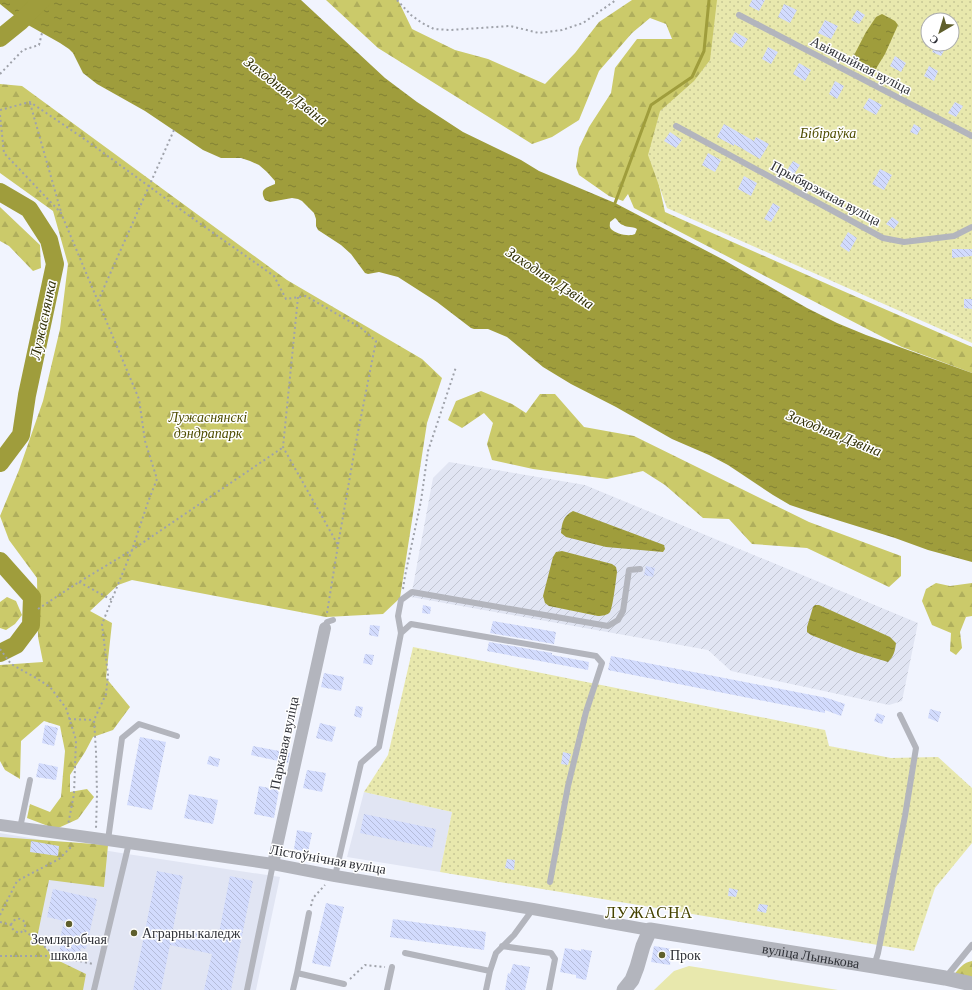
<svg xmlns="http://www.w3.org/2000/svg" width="972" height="990" font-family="'Crimson Pro',serif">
<defs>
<pattern id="industrial-furrows" width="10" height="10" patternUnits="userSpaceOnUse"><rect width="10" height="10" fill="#e1e5f3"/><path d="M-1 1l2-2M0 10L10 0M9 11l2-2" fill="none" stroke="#c1c5d1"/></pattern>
<pattern id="forest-firs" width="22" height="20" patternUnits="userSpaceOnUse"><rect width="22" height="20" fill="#cbca6a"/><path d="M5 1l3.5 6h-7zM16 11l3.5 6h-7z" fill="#afae5c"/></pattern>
<pattern id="garden-dots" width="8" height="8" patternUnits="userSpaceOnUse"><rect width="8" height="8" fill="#e8e8ad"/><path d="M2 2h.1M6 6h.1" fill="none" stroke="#c7c795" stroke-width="1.8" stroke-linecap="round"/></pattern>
<pattern id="water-ripples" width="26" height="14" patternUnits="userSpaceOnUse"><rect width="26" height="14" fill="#9f9d3c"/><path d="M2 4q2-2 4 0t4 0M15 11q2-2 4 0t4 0" fill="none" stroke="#828133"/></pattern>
<pattern id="building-back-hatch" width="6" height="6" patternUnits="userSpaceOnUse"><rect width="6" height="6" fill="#d2dbfd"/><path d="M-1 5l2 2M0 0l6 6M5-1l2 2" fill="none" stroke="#b5bcd9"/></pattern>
</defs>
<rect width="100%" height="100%" fill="#f1f4fe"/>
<path fill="#e1e5f3" d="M364,792L452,812L440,872L347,857Z
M0,833L127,854L280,877L256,990H0Z"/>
<path fill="url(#industrial-furrows)" d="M449,462L585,485L918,623L902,701L889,705L731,671L708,650L411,597L433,478Z"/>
<path fill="#e8e8ad" d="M689,966L838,990H654L674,971Z"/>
<path fill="url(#forest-firs)" d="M326,0H398L412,29L455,50L488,59L545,84L575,53L599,22L632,0H720L710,68L652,153L665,212L843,291L972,347V373L902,347L634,208L628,194L623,201L609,196L579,175L576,167L579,148L589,127L611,93L615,68L637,39H672L666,24L650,18L632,33L599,71L579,120L552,137L532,144L378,48Z
M0,84L22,86L287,280L422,359L442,378L427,423L400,598L383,614L326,617L132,580L118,585L90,611L112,623L106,678L130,707L113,730L93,737L85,752L70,775V792L87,789L94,797L78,819L56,829L27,818L30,804L50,812L61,797L65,751L60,726L44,721L21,741L20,779L5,770L0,761V665L43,662L38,637L37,578L9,540L0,516L19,470L43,401L60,329L68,264L53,211L0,173Z
M0,207L40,245L41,268L33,271L9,246L0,241Z
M481,391L512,404L526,413L540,394H555L584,427L634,436L809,522L901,556V576L889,587L807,548L752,544L729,519L703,518L665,485L643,471L607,479L533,469L492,460L487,444L493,423L484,413L462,428L448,420L456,401Z
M936,583L950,586L972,583V616L966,617L960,632L962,648L956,655L950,651L951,633L932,625L922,601L926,589Z
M7,597L16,601L22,615L15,624L6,630L0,628V602Z
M0,837L108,845L104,887L49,880L37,938L55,959L86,974L83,990H0Z
M972,961V978L954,975C958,969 964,962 972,961Z"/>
<path fill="url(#garden-dots)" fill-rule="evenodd" d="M717,0H972V343L667,208L648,155L660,111L694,81L710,60ZM928,20H952V44H928Z
M413,647L825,730L829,746L891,758L938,757L972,788V843L935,888L914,951L440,872L452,812L364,792L388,755Z"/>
<path fill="url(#water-ripples)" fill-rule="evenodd" d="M0,0H301L385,78L417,102L463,132L521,160L539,171L615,203L724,260L807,308L837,323L866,335L972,373V562L928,550L895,538L808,511L790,505L773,495L728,465L709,455L672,439L616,407L571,384L543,367L507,337L488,329H474L471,328L437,302L398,277L379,272L368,274L365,273L351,254L341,245L318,230L316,226V219L314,213L302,201L298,199L292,198L270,202L265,200C259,189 266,188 275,184V181L267,172L259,165L250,161L241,158H221L203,150L145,111L97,84L83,73L73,53L69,49L60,43L21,21L0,4ZM615,218C618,220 619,224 623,225C628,228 632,226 637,229L635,234C629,237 616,234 611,229C609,226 610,225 610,222Z
M882,14L895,21L898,25L885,54L877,67L875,72L870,75L853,67L851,61L866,32L876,17Z
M573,511L664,545L665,549L663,552L606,547L566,537L561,533C562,523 563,516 573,511Z
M562,551L612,564L616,567L617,572C616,579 613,607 610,612C608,615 602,616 598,616L549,606L545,603L543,596L553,557L556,552Z
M815,605H819L890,637L896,643C895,651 894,656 888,662L855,652L811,635L807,632V627L813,607Z"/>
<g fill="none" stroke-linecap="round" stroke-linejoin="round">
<path stroke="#9f9d3c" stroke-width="3" d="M613,206L615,203L651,105L692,77L704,51L709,0"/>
<path stroke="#9f9d3c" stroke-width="18" d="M0,38L21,21L42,0
M0,192L29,209L49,240L55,264L27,395L21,435L0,463
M0,561L32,597L31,625L16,645L0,653"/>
</g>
<path fill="url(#building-back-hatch)" d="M752,0H765L759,11L749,6Z
M784,4L797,10L790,23L778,17Z
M857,10L865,15L859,24L851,20Z
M825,20L838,26L831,39L818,33Z
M735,32L748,39L742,48L730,41Z
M936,44H940L946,47L941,56L932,52Z
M768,47L778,52L771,64L762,59Z
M895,56L906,63L901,72L890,66Z
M799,63L811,70L805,81L793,74Z
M929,66L938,71L934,81L924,76Z
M835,81L844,86L837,99L829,94Z
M869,98L882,105L876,115L863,108Z
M955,102L963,106L956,117L948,113Z
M724,124L754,141L756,137L769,144L760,159L734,144V146L717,137Z
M914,124L921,128L917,135L910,132Z
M670,132L682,140L676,148L664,141Z
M708,153L721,160L715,172L702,165Z
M793,161L800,165L793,176L786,172Z
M880,169L892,175L884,190L872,184Z
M744,176L757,183L751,196L738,189Z
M773,203L780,207L771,222L764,219Z
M892,217L899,222L894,229L886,224Z
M848,232L857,238L849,252L840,246Z
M952,249H972V256L952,258Z
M964,299H972V309L964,308Z
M646,566L655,568L653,577L644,575Z
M423,605L431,607L430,614L422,613Z
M493,621L556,632L554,644L490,633Z
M370,625L380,626L378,637L369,635Z
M489,642L552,653V655L589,662L588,670L487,651Z
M365,654L374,655L372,665L363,663Z
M611,656L827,698L845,704L841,716L825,710V713L608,670Z
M324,673L344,677L341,691L321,687Z
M356,706L363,707L361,718L354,716Z
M930,709L941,712L938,722L928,718Z
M877,713L885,716L882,724L874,721Z
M320,723L336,727L332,742L316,738Z
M45,725L58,728L54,746L42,743Z
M140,737L166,742L152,810L127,805Z
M253,746L290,753L288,763L251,755Z
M563,752L571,754L568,765L561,764Z
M209,756L220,759L218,767L207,764Z
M39,763L58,767L56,780L36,777Z
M307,770L326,773L322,792L303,788Z
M259,786L279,790L274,818L254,814Z
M189,794L218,800L213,824L184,818Z
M364,814L436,829L432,848L360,833Z
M297,830L312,833L308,852L294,849Z
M31,841L59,846L58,856L30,852Z
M507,859L515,860L514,870L505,868Z
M157,871L183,876L173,929L218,938L230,876L253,881L231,990H204L212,954L170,945L161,990H133Z
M729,888L738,890L736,897L728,896Z
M53,889L97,899L86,949L81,948L79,958L59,954L61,944L59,943L64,921L47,917Z
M326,903L344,907L330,967L312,963Z
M759,904L768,905L766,913L757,911Z
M393,919L486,932L484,950L390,937Z
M654,946L672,949L670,965L651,962Z
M565,948L581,951V949L592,951L586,980L576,978V975L560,972Z
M513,964L530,967L525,990H505L508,973L510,974Z"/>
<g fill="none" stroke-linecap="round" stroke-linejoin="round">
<path stroke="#9fa2aa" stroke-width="2" stroke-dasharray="2 3" stroke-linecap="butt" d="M397,0L411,15L422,23L434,29L450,30L510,26L539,33L562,30L583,23L616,0
M0,74L23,50L39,45L42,33
M30,103L61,212
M0,110L30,102L83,138L195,220L274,276L286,299L306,296L361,328L376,341L356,442L338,545
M0,115L4,153L61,213L139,399L145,441L157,479L148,502L132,550L102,624L108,675L106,694L94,720L96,752L97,794L96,829
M298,297L283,447L338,545L327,613
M98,301L174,130
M79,582L112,600
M403,589L405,576L421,501L428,451L456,367
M38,609L79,582L132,550L282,448
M0,649L11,664L36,678L50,687L66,708L76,740L74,794L68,825
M69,719L94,720
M311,906L313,898L325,885
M0,915L17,881L59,859L73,845
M0,922L11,925C12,930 16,932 20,933L24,930L56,956L93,964
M11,925C16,913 29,920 24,930
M0,956H55
M350,979L365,965L385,967"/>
<path stroke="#b3b5bd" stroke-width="6" d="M739,15L972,136
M676,126L883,238L904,242L954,236L972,227
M325,628L327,622L333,620
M401,633L411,624L596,656L602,663L586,712L568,786L550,882
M20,828L30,780
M108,840L122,738L139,724L177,736
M335,876L361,763L379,747L401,633L398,616L401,600L412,592L608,626L618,620L623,611L629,570L640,569
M502,946L551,953L555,959L549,990
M405,953L490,971
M874,966L878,953L905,816L916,748L900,715
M297,973L344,984
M946,977L972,945
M94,990L129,843
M247,990L273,864
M293,990L297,973L309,913
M387,990L392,967
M486,990L490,971L496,953L514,935L533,909"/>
<path stroke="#b3b5bd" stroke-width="12" d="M0,825L108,840L273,864L335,876L533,909L650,930
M273,864L325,628"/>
<path stroke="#b3b5bd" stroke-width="15" id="s1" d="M624,990L632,980L637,967L643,946L650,930L874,966L945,978L972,984"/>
</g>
<g fill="#5f5f2c" stroke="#fff" stroke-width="1.5">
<circle cx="69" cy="924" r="4"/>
<circle cx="134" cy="933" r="4"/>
<circle cx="662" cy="955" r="4"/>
</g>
<g text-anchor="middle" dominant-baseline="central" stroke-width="3" stroke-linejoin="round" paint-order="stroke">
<g font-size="14" fill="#2f3137" stroke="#fff">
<text transform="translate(861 65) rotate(27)">Авіяцыйная вуліца</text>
<text transform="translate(826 193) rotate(28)">Прыбярэжная вуліца</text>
<text transform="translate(284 743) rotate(-78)">Паркавая вуліца</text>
<text transform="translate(328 859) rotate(10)">Лістоўнічная вуліца</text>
<text stroke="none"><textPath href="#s1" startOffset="229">вуліца Лынькова</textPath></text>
</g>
<g font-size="14" font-style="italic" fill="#4f4d00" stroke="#fff">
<text x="828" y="133">Бібіраўка</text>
<text x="208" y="417">Лужаснянскі<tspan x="208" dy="16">дэндрапарк</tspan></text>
</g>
<g font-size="14" fill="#2f3137" stroke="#fff" text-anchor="start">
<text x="142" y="933">Аграрны каледж</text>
<text x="69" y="939" text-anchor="middle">Земляробчая<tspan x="69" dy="16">школа</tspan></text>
<text x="670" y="955">Прок</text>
</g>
<g font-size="15" font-style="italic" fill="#343309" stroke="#fff">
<text transform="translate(286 91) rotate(38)">Заходняя Дзвіна</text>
<text transform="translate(550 278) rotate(33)">Заходняя Дзвіна</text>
<text transform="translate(43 320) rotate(-78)">Лужаснянка</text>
<text transform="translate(834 433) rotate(22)">Заходняя Дзвіна</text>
</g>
<g font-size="16" letter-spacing="1" fill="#444200" stroke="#fff">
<text x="649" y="912">ЛУЖАСНА</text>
</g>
</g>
<g transform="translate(940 32) rotate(218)"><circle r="19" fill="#ffffff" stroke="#acadaf"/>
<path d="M0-3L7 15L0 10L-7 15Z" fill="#5f5f2c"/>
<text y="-6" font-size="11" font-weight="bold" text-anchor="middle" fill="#2f3137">С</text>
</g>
</svg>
